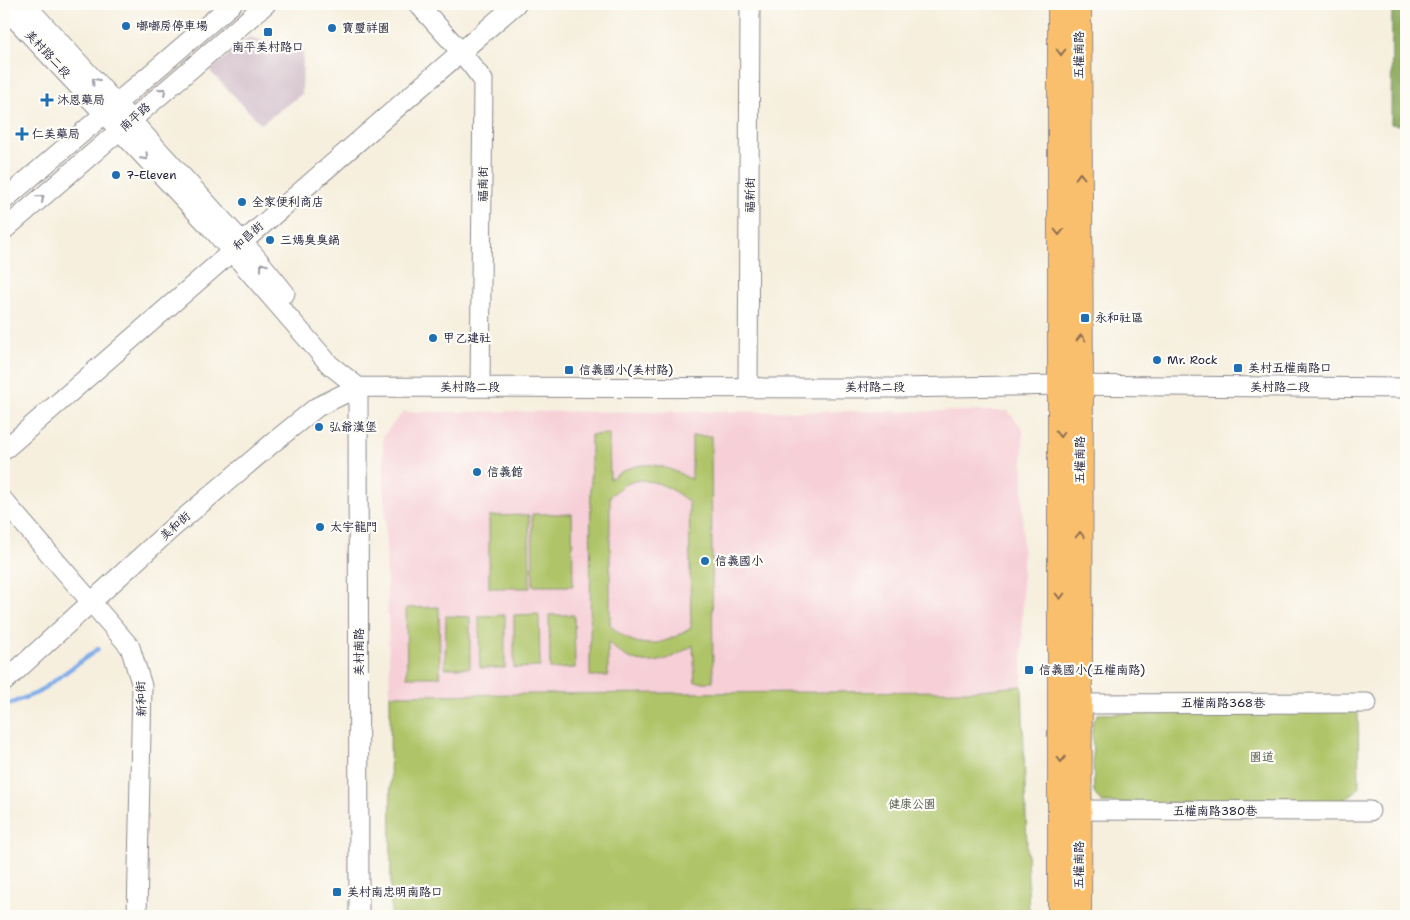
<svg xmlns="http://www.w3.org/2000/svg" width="1410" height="920" font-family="'Shantell Sans','LXGW WenKai TC',sans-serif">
<rect width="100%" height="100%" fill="#fdfcf7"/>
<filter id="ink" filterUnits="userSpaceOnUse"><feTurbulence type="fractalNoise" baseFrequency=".02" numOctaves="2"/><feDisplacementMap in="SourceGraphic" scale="10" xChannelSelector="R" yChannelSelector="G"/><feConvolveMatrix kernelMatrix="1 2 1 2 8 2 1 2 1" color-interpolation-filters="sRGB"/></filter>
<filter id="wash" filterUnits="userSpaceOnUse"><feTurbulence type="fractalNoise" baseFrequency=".0096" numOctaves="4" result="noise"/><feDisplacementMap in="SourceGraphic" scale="20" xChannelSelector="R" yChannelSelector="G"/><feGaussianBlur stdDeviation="1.12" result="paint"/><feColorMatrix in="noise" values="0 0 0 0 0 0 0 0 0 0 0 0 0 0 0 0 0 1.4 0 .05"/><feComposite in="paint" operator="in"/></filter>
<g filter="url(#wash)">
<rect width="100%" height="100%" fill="#f6efde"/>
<path fill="#f6cfd7" d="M1008,411L1023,429L1022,686L968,691L390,695L383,436L403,412Z"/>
<path fill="#d1bdc9" d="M249,37L303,52L302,94L261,124L210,71Z"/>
<path fill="#afc468" stroke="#687352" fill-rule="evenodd" d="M609,434L610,479C640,457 662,463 692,480V436H711L713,682H695L693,645C663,666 635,671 608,642V676H590L591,435ZM639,480C662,482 671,488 689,502L691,628C661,646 638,653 610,625V496L625,484Z
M532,514H572L573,586H533Z
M529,515L530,588H489V516Z
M439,607L440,677H407L406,608Z
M539,614L540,667L514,668V615Z
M505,615V668H480L479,616Z
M549,615H574L575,668L550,669Z
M446,616L470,617V668H445Z
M1022,686L1029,916H391L390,695L968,691Z
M1358,710L1359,788L1343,802L1102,803L1094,793L1092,723L1098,714Z"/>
<path fill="#8baa5c" stroke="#56664c" d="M1392,4H1406V106L1399,125L1391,124Z"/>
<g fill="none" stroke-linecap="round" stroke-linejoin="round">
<path stroke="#7fade9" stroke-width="4.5" d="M4,706L37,693L98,649"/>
</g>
</g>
<g filter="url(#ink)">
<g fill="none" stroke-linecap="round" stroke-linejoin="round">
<defs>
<path id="minor" d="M25,4L255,256L285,293
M418,4L462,53L483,80L480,387
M4,7L214,231L330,365L358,387L898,388L1060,385L1406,388
M4,200L232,4
M4,230L266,4
M748,386L750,4
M358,387L359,916
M4,450L516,4
M4,501L130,647L142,686L137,916
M4,682L170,530L275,441L317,407L358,387
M1079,704L1367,703
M1066,810L1370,811"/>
<path id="major" d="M1060,916V4
M1079,916L1081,387L1079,4"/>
</defs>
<use href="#minor" stroke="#8c888c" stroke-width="21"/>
<use href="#major" stroke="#8c888c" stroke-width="26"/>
<use href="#minor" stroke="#fff" stroke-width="19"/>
<use href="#major" stroke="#f9bf6d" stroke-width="24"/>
</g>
<defs><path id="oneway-chevron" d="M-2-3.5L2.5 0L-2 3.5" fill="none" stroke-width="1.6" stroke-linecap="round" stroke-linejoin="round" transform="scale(1.25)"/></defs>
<g stroke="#8e7054">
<use href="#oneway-chevron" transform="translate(1061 52) rotate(90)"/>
<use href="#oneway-chevron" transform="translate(1080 176) rotate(-91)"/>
<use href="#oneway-chevron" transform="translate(1059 232) rotate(90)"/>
<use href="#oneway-chevron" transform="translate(1081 338) rotate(-90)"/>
<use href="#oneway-chevron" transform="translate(1060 434) rotate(90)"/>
<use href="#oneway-chevron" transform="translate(1080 535) rotate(-90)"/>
<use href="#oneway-chevron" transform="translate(1060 596) rotate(90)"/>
<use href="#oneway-chevron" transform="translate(1061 759) rotate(90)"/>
</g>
<g stroke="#9c9ca7">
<use href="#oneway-chevron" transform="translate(95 81) rotate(-132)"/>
<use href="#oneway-chevron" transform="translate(163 91) rotate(-41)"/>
<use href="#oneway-chevron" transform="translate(145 157) rotate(47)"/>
<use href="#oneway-chevron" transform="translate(41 198) rotate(-41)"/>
<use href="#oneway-chevron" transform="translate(263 266) rotate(-127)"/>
</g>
</g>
<g fill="#1f6fb2" stroke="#fdfcf7" stroke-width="2">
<circle cx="126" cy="26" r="5"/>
<circle cx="332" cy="28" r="5"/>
<rect x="263" y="27" width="10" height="10" rx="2.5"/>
<path d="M44.5 92.5h5v5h5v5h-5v5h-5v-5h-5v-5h5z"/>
<path d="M19.5 126.5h5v5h5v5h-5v5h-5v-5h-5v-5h5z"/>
<circle cx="116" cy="175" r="5"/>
<circle cx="242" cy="202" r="5"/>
<circle cx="270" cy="240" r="5"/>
<rect x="1080" y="313" width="10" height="10" rx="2.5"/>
<circle cx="433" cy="338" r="5"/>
<circle cx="1157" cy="360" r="5"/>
<rect x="1233" y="363" width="10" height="10" rx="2.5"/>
<rect x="564" y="365" width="10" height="10" rx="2.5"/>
<circle cx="319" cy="427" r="5"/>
<circle cx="477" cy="472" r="5"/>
<circle cx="320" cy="527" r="5"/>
<circle cx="705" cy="561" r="5"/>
<rect x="1024" y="665" width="10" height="10" rx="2.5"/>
<rect x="332" y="887" width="10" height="10" rx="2.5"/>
</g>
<g text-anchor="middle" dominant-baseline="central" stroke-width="4.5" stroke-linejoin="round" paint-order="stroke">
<g font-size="12" fill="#22223b" stroke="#fdfcf7" text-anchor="start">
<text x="136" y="26">嘟嘟房停車場</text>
<text x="342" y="28">寶璽祥園</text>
<text x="268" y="47" text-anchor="middle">南平美村路口</text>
<text x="57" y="100">沐恩藥局</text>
<text x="32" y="134">仁美藥局</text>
<text x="126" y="175">7-Eleven</text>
<text x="252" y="202">全家便利商店</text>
<text x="280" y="240">三媽臭臭鍋</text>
<text x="1095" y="318">永和社區</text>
<text x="443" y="338">甲乙建社</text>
<text x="1167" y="360">Mr. Rock</text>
<text x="1248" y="368">美村五權南路口</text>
<text x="579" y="370">信義國小(美村路)</text>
<text x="329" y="427">弘爺漢堡</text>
<text x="487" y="472">信義館</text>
<text x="330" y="527">太宇龍門</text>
<text x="715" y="561">信義國小</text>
<text x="1039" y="670">信義國小(五權南路)</text>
<text x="347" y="892">美村南忠明南路口</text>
</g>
<g font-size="12" fill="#22223b" stroke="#fdfcf7">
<text transform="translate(48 54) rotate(47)">美村路二段</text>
<text transform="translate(1079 55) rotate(-90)">五權南路</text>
<text transform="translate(135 117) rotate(-42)">南平路</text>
<text transform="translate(483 184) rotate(-90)">福南街</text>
<text transform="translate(750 195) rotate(-90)">福新街</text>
<text transform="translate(248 236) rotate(-42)">和昌街</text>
<text x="470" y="387">美村路二段</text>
<text x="875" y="387">美村路二段</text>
<text x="1280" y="387">美村路二段</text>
<text transform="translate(1080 460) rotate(-90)">五權南路</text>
<text transform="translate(175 526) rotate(-42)">美和街</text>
<text transform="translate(359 652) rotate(-90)">美村南路</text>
<text transform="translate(141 699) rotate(-92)">新和街</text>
<text x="1223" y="703">五權南路368巷</text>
<text x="1215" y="811">五權南路380巷</text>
<text transform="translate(1079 865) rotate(-90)">五權南路</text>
</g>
<g font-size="12" fill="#535b4b" stroke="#fdfcf7">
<text x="1262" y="757">園道</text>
<text x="912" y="804">健康公園</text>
</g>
</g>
<rect width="1410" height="920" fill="none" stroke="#fdfcf7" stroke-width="20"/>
</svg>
